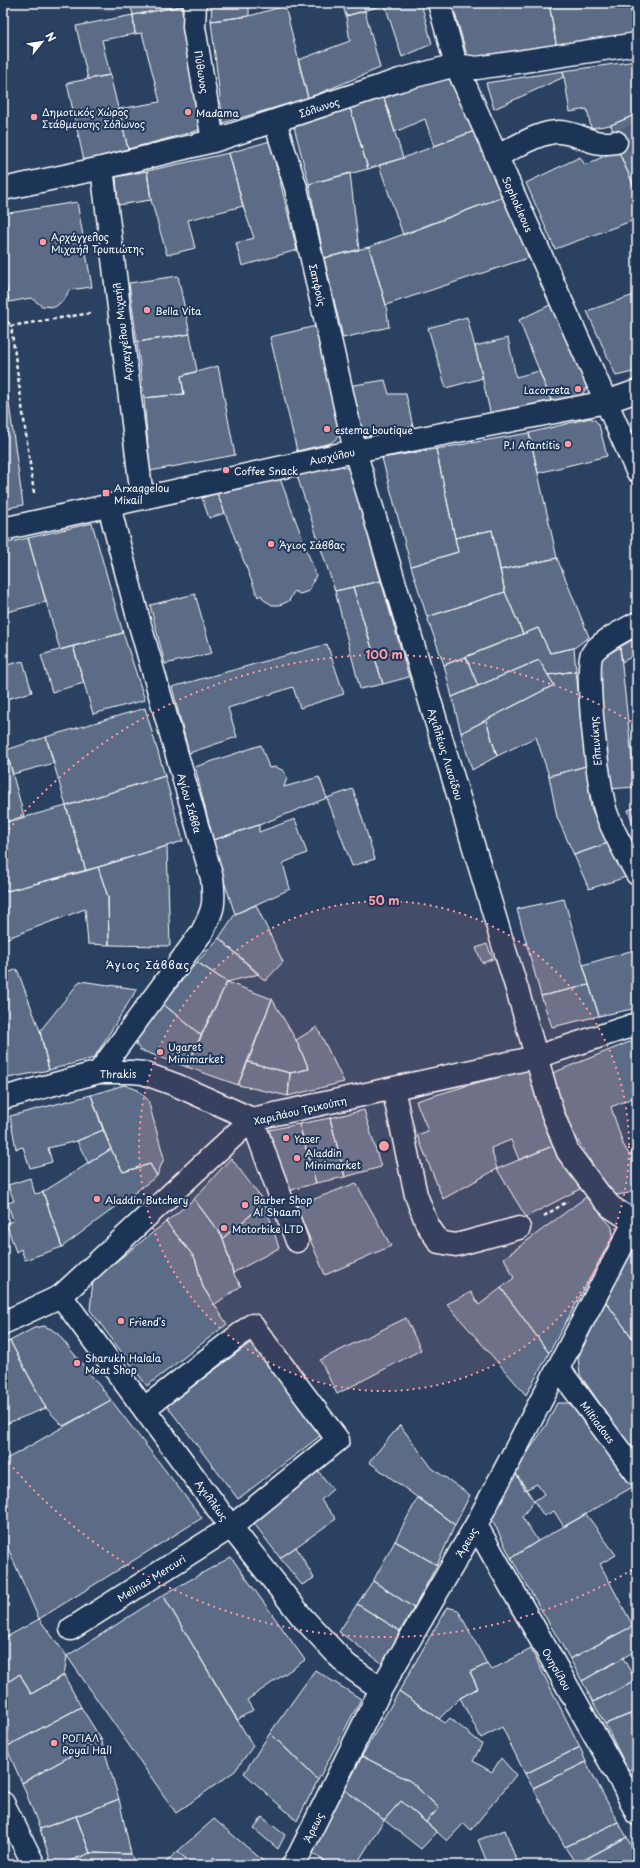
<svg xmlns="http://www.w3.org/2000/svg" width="640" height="1868" font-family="'Playpen Sans',sans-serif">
<rect width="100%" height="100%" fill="#2a4161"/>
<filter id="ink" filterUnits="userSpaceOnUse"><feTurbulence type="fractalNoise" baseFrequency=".025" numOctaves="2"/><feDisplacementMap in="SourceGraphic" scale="8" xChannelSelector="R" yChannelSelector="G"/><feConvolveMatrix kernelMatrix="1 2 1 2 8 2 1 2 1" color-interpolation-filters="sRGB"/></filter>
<g filter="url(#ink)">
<path fill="#394e6c" d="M51,3H208L107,12Z"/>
<path fill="#5b6c86" stroke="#fff" d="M130,3H182V6L133,15Z
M212,3H249V16L211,21Z
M342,3H391L346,16Z
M391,3H421L432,44L402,57L385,5Z
M452,3H549L557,49L469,62Z
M549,3H630L635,37L557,49Z
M630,3H637V36L635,37Z
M182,6L183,29L204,129L128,149L119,109L160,102L142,33L135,34L133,15Z
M285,6L308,98L223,123L211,21L249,16Z
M365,11L380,68L308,98L298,60L350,41L346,16Z
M133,15L135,34L102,40L110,75L88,79L76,26Z
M637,61V114L611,125L591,128L587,109L570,112L563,71Z
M452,71L477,130L434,146L425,119L395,132L384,98Z
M563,71L564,77L494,109L486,83Z
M110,75L128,149L84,161L67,83Z
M384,98L403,158L368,169L350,108Z
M350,108L368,169L309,184L294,127Z
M637,114V143L618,150L611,125Z
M477,130L505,196L403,235L379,165L403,158Z
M270,141L297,250L242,266L236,243L254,238L243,206L229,153Z
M637,143V193L618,150Z
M618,150L637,193V219L555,249L526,183L580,157L585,165Z
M229,153L243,206L188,220L195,248L167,255L151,200L147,171Z
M147,171L151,200L118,205L116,177Z
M350,173L359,250L324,258L309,184Z
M505,196L531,257L386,305L369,247Z
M77,202L92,287L69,290L65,299L55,307L42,306L31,298L9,302L3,269V214Z
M369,247L386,305L389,327L343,338L324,258Z
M3,269L9,302L3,303Z
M178,276L190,334L137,342L129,283Z
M637,294V371L616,376L587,311Z
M554,303L590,383L581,396L553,405L519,320Z
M467,317L483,378L446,388L428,328Z
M316,326L340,428L338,437L331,443L297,451L270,337Z
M190,334L197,371L181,376L184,394L144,398L137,342Z
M508,338L516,377L539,371L553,405L491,416L475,346Z
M218,366L235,455L150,471L144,398L184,394L181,376Z
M385,380L389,394H406L413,427L360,438L348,386Z
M8,396L23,505L3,509V397Z
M590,418L595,420L599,425L607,456L538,473L529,433Z
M529,433L557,558L500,570L492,530L455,538L436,449Z
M436,449L458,552L411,566L382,458Z
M340,465L349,469L381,581L335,591L296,473Z
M278,473L316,575L309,591L300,594L294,591L289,601L280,605H272L264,600L261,595L258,597L217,493Z
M217,493L225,513L209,518L202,498Z
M92,523L123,633L60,650L28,538Z
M492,530L505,592L427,617L411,566L458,552L455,538Z
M28,538L46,602L3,613V544Z
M557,558L589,637L574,648L550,653L538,628L523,634L505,592L500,570Z
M381,581L409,677L383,684L353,587Z
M353,587L383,684L360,689L335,591Z
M505,592L523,634L444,665L427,617Z
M195,594L212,653L165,664L150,605Z
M538,628L550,653L574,648L576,671L548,675L539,660L478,686L466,657Z
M123,633L145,700L93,714L73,646Z
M637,637V654L622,662L620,647Z
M327,644L344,694L300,708L293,687L228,708L237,737L189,753L172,687Z
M73,646L84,683L52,692L41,655Z
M620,647L635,787L609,789L599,660Z
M466,657L478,686L452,697L444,665Z
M539,660L554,685L461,733L452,697Z
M23,661L32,692L3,700V666Z
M576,671L586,766L549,776L536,737L497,756L486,720L554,685L548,675Z
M145,708L165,776L66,806L46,737Z
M486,720L497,756L472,770L461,733Z
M46,737L54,763L13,774L6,750Z
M261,745L269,768L276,767L284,771L287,778L284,787L319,777L327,798L259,825L213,840L195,767Z
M6,750L24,816L3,823V751Z
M586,766L591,808L608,843L574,855L557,817L549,776Z
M165,776L183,841L86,871L66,806Z
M353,789L375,859L352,866L327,798Z
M66,806L86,871L3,892V823Z
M637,807V834L628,810Z
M295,819L307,853L283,863L290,889L235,914L225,884L213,840L259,825V832Z
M608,843L626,877L589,889L574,855Z
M167,846L170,946L109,945L108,897L98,867Z
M98,867L108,897L109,945L88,944L85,909L5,939L3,934V892Z
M564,899L589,985L541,996L517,909Z
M256,905L283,962L265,981L219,938L235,914Z
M219,938L259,974L227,982L197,962Z
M487,944L493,959L482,963L476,948Z
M637,949V1008L599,1016L583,965Z
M197,962L227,982L201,1035L163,1004Z
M17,969L40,1031L49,1070L3,1079V975Z
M80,981L137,989L94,1058L49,1070L40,1031Z
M227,982L272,999L238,1085L187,1067Z
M589,985L599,1016L552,1027L541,996Z
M272,999L296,1040L309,1069L290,1073L248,1062Z
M163,1004L201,1035L187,1067L140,1050L136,1044V1036Z
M317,1027L344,1082L288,1096L290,1073L309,1069L296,1040Z
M637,1039V1096L611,1107L623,1144L630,1156L637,1143V1183L629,1193L616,1195L609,1191L580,1144L563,1114L550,1074Z
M248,1062L290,1073L288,1096L238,1085Z
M529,1067L555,1145L519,1160L511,1140L491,1148L497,1169L443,1199L417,1135L428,1131L416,1101Z
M124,1085L138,1090L148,1100L164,1158L157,1176L150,1164L123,1172L111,1149L91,1095Z
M91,1095L103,1130L77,1141L48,1148L52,1162L30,1168L23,1147L16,1149L10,1116Z
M364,1110L381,1167L345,1177L330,1118Z
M330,1118L345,1177L316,1183L299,1124Z
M299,1124L316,1183L288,1191L269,1130Z
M103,1130L111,1149L88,1163L77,1141Z
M555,1145L580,1189L526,1217L497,1169Z
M111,1149L123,1172L150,1164L157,1176L62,1247L43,1192Z
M231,1158L265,1203L223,1238L194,1199Z
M30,1178L35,1194L43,1192L62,1247L25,1260L21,1249L16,1252L6,1223L13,1221L8,1203L14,1201L8,1185Z
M356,1183L391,1246L325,1275L296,1206Z
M586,1197L612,1227L613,1236L549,1353L501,1288L514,1278L504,1258Z
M194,1199L223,1238L233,1273L241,1286L214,1305L203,1287L195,1258L166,1222Z
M265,1203L279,1248L233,1273L223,1238Z
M166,1222L195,1258L203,1287L227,1324L147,1386L90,1310L93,1280Z
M637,1241V1335L634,1340L605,1301Z
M501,1288L549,1353L526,1395L447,1304L471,1292L479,1305Z
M605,1301L637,1344V1442L630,1447L580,1375L578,1358Z
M406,1318L421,1350L337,1394L320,1360Z
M44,1326L51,1329L58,1334L111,1400L63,1426L46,1408L10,1341L34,1328Z
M254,1340L324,1433L238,1499L167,1406Z
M10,1341L46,1408L3,1425V1344Z
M111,1400L202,1518L39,1619L3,1537V1461Z
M557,1403H577L634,1486L564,1527L554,1511L544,1516L534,1501L544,1494L537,1484L525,1490L515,1472L546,1425Z
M400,1425L432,1468L470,1495L455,1525L369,1462Z
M317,1470L333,1489L321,1500L336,1519L280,1558L253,1522Z
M515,1472L534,1501L522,1517L538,1541L511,1558L491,1517Z
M418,1497L455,1525L437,1565L395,1541Z
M586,1514L616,1555L600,1564L633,1626L570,1659L511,1558L538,1541Z
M395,1541L437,1565L414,1608L373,1581Z
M296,1547L314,1578L302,1585L280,1558Z
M231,1557L305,1660L247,1700L253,1710L237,1720L163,1595Z
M373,1581L414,1608L400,1631L357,1604Z
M3,1587L9,1598L3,1602Z
M163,1595L253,1746L235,1771L176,1813L67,1656Z
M357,1604L400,1631L383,1664L339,1632Z
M447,1607L458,1610L487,1664L470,1672L478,1688L460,1698L439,1719L399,1691Z
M39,1619L67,1656L64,1675L31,1694L20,1674L3,1685V1639Z
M633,1626L637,1633V1650L582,1681L570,1659Z
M531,1649L580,1747L525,1774L502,1727L481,1738L460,1698L478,1688L470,1672L487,1664L491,1670Z
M623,1658L636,1681L593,1702L582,1681Z
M315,1670L361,1699L318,1780L270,1733Z
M20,1674L31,1694L64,1675L81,1707L6,1747L3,1742V1685Z
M637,1680V1711L605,1724L593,1702Z
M399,1691L445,1723L450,1718L482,1744L473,1761L492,1772L501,1758L516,1775L471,1830L464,1823L447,1841L426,1822L439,1808L410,1781L362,1756Z
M81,1707L101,1739L22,1783L6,1747Z
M631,1714L637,1727V1767L628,1770L605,1724Z
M270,1733L318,1780L297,1821L244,1773Z
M101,1739L119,1799L76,1816L40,1829L22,1783Z
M580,1747L586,1762L533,1788L525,1774Z
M362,1756L410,1781L439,1808L426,1822L401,1801L384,1820L345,1790Z
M586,1762L618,1822L565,1847L533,1788Z
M345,1790L384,1820L356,1865H330L311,1852Z
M119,1799L131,1854L90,1853L76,1816Z
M401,1801L437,1832L421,1849L384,1820Z
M76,1816L90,1853L60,1865H52L40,1829Z
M262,1817L285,1835L278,1849L254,1829Z
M214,1819L268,1865H222L214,1857L207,1865H192L178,1851Z
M618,1822L627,1837L576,1864L565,1847Z
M505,1830L518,1865H488L478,1840Z
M627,1837L637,1859V1865H591L588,1858Z
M178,1851L192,1865H163Z
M90,1853L131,1854L136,1865H60Z
M214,1857L222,1865H207Z"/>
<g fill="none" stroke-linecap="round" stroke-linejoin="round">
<path stroke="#4a5e79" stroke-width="22" stroke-dasharray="22 11" stroke-linecap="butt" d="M616,142L637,135"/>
<defs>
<path id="minor" d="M195,3L194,27L213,141
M439,3L456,65L637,471
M275,122L296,188L355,451L502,941L517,989L552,1112L568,1152L600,1195L611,1207L634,1222
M497,156C514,148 541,131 559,132C582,133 590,147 616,142
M102,168L142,497
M3,189L102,168L213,141L400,80L456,65L477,68L637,44
M3,529L355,451L606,402L637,391
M637,623C625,630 599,642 592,654C584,669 599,792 606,812C613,833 626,854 637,874
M99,1072L202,932C214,909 215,904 212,878L140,625L109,506
M393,1088L416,1195L427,1224L439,1242L456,1245L519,1228
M3,1098L99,1072H132L143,1073L176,1085L252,1119L297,1241
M61,1296L231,1527L302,1617L347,1665L381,1689
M3,1323L61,1296L252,1119L536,1057L637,1024
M559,1369L637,1474
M476,1525L623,1785L637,1814
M71,1629L231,1527L338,1440L252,1325L145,1408
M3,1803L34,1865
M293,1865L299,1855L381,1689L476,1525L637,1217"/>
</defs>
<use href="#minor" stroke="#fff" stroke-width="25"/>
<path stroke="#fff" stroke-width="2.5" stroke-dasharray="4 3" stroke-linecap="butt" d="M3,316L11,326
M34,493L11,326L91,313
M544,1216L568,1201"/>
<use href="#minor" stroke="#1d3557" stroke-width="22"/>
</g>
</g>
<circle cx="384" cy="1146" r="245" fill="#ff9aa2" fill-opacity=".12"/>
<g fill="none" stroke="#ff9aa2" stroke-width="2" stroke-dasharray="2 4">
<circle cx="384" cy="1146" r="245"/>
<path d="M637 1567A491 491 0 0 1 5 1458M5 834A491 491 0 0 1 637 725"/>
</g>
<g fill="#ff9aa2" stroke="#1d3557" stroke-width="1.5">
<circle cx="188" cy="112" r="4"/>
<circle cx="34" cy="117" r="4"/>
<circle cx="43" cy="242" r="4"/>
<circle cx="147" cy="310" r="4"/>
<circle cx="578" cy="389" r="4"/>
<circle cx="327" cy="429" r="4"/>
<circle cx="568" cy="444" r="4"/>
<circle cx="226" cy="470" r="4"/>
<rect x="102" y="489" width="8" height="8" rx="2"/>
<circle cx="271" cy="544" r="4"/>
<circle cx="160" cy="1052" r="4"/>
<circle cx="286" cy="1138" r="4"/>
<circle cx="297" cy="1158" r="4"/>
<circle cx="97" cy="1199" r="4"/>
<circle cx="245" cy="1205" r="4"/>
<circle cx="224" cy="1228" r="4"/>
<circle cx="121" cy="1321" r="4"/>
<circle cx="77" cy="1363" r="4"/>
<circle cx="54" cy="1743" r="4"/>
</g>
<g text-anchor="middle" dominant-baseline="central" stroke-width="4" stroke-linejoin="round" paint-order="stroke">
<g font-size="10" fill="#fff" stroke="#1d3557">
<text transform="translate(202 72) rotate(81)">Πύθωνος</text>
<text transform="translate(319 107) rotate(-18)">Σόλωνος</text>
<text transform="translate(518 204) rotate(66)">Sophokleous</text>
<text transform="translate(318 285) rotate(77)">Σαπφούς</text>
<text transform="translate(122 332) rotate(-97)">Αρχαγγέλου Μιχαήλ</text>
<text transform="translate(332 456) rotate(-12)">Αισχύλου</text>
<text transform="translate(595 741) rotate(-95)">Ελπινίκης</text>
<text transform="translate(446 754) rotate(73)">Αχιλλέως Λιασίδου</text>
<text transform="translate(190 803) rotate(74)">Αγίου Σάββα</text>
<text x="118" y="1073">Thrakis</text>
<text transform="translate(300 1110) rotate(-13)">Χαριλάου Τρικούπη</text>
<text transform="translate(598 1422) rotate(53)">Miltiadous</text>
<text transform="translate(212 1500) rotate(54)">Αχιλλέως</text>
<text transform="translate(466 1542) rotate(-60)">Άρεως</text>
<text transform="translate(151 1578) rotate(-32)">Melinas Mercuri</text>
<text transform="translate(557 1669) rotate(60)">Ονησίλου</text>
<text transform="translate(313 1827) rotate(-64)">Άρεως</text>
</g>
<g font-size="10" fill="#fff" stroke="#1d3557" text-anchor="start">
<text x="42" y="111">Δημοτικός Χώρος<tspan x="42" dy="12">Στάθμευσης Σόλωνος</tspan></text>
<text x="196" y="112">Madama</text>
<text x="51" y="236">Αρχάγγελος<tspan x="51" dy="12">Μιχαήλ Τρυπιώτης</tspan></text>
<text x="155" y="310">Bella Vita</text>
<text x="570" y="389" text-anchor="end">Lacorzeta</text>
<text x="335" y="429">estema boutique</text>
<text x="560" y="444" text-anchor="end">P.I Afantitis</text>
<text x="234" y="470">Coffee Snack</text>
<text x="114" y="487">Arxaggelou<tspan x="114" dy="12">Mixail</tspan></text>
<text x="279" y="544">Άγιος Σάββας</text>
<text x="168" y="1046">Ugaret<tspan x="168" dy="12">Minimarket</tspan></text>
<text x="294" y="1138">Yaser</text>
<text x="305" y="1152">Aladdin<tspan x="305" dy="12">Minimarket</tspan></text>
<text x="105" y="1199">Aladdin Butchery</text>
<text x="253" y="1199">Barber Shop<tspan x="253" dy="12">Al Shaam</tspan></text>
<text x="232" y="1228">Motorbike LTD</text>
<text x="129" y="1321">Friend's</text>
<text x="85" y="1357">Sharukh Halala<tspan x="85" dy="12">Meat Shop</tspan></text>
<text x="62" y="1737">ΡΟΓΙΑΛ<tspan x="62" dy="12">Royal Hall</tspan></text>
</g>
<g font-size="11" letter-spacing="1" fill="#fff" stroke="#1d3557">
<text x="148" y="964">Άγιος Σάββας</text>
</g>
</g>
<circle cx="384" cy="1146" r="6" fill="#ff9aa2" stroke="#1d3557" stroke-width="2"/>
<g font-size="12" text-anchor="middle" font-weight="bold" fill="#ff9aa2" stroke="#1d3557" stroke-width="4" stroke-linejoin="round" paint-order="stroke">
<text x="384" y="659">100 m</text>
<text x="384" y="905">50 m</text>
</g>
<rect width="640" height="1868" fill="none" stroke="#1d3557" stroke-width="16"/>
<rect x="8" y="8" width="624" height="1852" fill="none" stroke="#fff" stroke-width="1.5" filter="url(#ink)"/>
<g transform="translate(42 42) rotate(60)" stroke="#1d3557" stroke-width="3" paint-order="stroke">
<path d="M0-3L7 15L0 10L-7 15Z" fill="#ffffff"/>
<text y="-6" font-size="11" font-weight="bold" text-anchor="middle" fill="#ffffff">N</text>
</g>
</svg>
